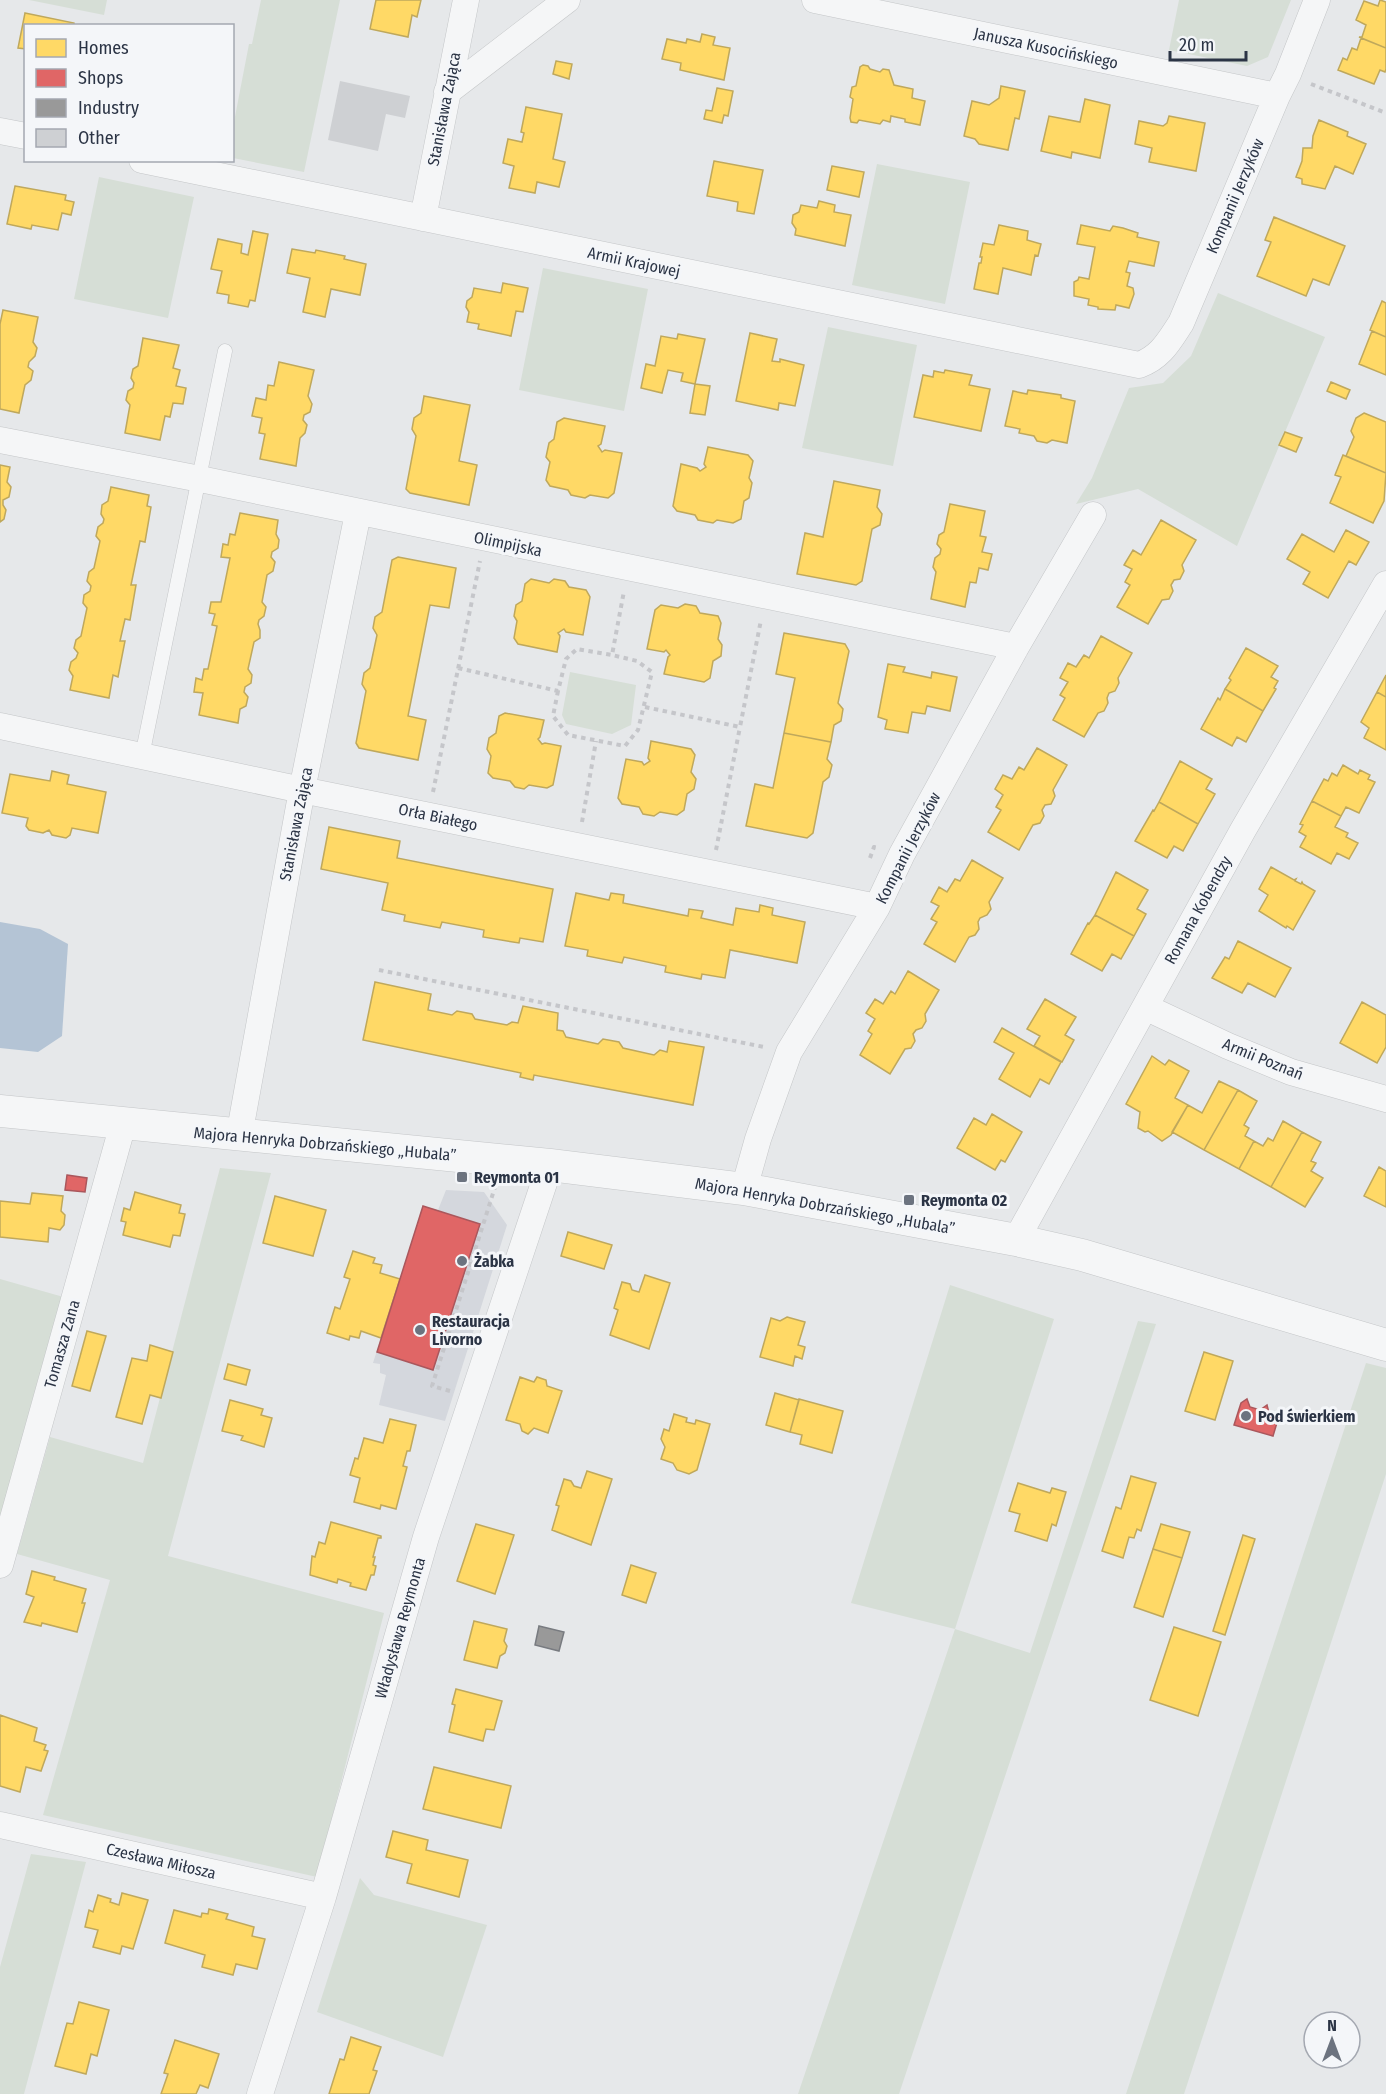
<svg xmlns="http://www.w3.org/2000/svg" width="1386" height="2094" font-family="'Fira Sans Condensed',sans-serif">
<rect width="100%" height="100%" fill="#e6e8ea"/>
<path fill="#d4d7dd" d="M446,1190L484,1192L507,1225L445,1421L379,1405L386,1375L380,1373V1364L373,1363L423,1206L438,1210Z"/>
<path fill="#d6ded6" d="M29,0H107L104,15Z
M261,0H340L304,172L233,158V127L249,44H252Z
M1179,0H1291L1268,57L1247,66L1169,50Z
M877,164L970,182L945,304L852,285Z
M99,177L194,197L168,318L74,299Z
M543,268L648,289L624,411L519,390Z
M1218,293L1325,337L1237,546L1138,489L1076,504L1092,478L1129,388L1163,383L1191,356Z
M828,327L917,345L893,466L802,448Z
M570,672L636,685L631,725L612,734L566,724L562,715Z
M220,1168L271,1173L168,1556L384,1613L317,1877L43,1815L110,1580L17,1554L50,1437L143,1463Z
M0,1279L67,1298L6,1515L0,1514Z
M950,1285L1054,1319L955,1629L1030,1653L1138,1321L1156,1324L899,2094H798L955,1629L851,1603Z
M1366,1363L1386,1368V1474L1184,2094H1126Z
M31,1854L86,1862L24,2094H0V1967Z
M360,1878L374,1895L487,1925L443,2057L317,2012Z"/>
<path fill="#b4c4d5" d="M0,922L40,929L68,944L62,1036L38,1052L0,1048Z"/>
<path fill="#ffd966" stroke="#bfa85c" stroke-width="1.5" d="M376,0H421L417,17L412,15L408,37L370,29Z
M1380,0L1386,2V48L1359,37H1362L1366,25L1356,20L1364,1L1378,6Z
M25,13L74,23V26H26V49L18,48Z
M702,34L715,37L713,45L730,48L724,80L680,70L681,63L662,59L667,39L686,43L687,39L700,42Z
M1361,38L1386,48V69L1385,72L1380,70L1374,84L1338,70L1343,58L1347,60L1352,48L1357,50Z
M556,61L572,64L569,79L553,74Z
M863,65L868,66L870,69L880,72L883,69L889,70L894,85L913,89L912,98L925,101L920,125L905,122V119L891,116L890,122L883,120L880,124L859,120L857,123L851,122L850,118L853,99L850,97L852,87L856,86L860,67Z
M1001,86L1025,91L1019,119L1015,118L1008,150L979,144L975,139L964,136L972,101L989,105L999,98Z
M717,88L733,91L728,116L724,115L722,123L704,119L706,110L712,111Z
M1085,99L1110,105L1100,158L1072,152L1071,158L1041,151L1049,116L1080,122Z
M526,107L562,114L553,159L565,162L559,187L537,182L535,193L509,188L514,166L503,163L508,139L522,142L524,133L521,132Z
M1169,116L1205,123L1196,171L1149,162L1152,148L1135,144L1139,121L1163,126L1167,123Z
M1319,120L1348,132L1347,136L1366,144L1353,174L1335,166L1325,189L1302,184V179L1296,177L1302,161L1303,148H1312L1313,136Z
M714,161L763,170L754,214L737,211L738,202L707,196Z
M832,166L864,172L859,197L827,190Z
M15,186L66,195L65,200L74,202L71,215L62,213L58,230L32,225L31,229L7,224Z
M819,201L835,205L834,212L851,215L845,246L795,235L796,229L792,223L793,215L799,212L801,205L817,208Z
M1274,217L1345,246L1329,285L1313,279L1306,296L1257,276L1271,242L1265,240Z
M999,225L1028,231L1027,240L1041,244L1038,256L1035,255L1031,275L1003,268L998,294L974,289L979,263H981L982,257H980L983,243L994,245Z
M1081,225L1110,231L1113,226L1123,228L1138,233L1137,237L1159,242L1154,266L1129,261L1126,272L1130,273L1127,286L1133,288L1134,294L1129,308L1116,305L1115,310L1098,309V307L1088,305L1089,299L1074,296V282L1078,280L1079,277L1089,279L1095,247L1077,244Z
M253,231L268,234L255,301L250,300L248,307L228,303L229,295L217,293L222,271L211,269L218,239L242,244L241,253L248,255Z
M292,249L315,253L316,250L345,256L344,259L366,264L360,295L331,289L325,317L303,312L310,278L287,273Z
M503,283L528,288L523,312L516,311L511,336L478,329L479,324L467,322L469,312L466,307L467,301L472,297L474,288L501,293Z
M1382,301L1386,303V337L1370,330Z
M3,310L38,317L33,342L37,348L35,356L29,362L28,367L33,371L31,380L25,385L19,413L0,409V324Z
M1372,331L1386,337V375L1359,364Z
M750,333L777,339L772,361L780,362V359L804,365L795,406L779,403L778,410L736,401Z
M678,334L705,339L695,384L681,381L683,373L668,370L662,393L641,388L646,364L655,366L661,336L677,339Z
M143,338L179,345L173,368L180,370L176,386L186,388L183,404L173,403L170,417L165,416L160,440L125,433L130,405L126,400L128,391L133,388L134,383L131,378L133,369L138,366Z
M279,362L314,370L308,396L312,404L310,412L304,415L303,420L307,425L305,433L300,438L296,466L260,459L265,434L259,433L262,418L252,416L256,398L266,400L268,385L274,386Z
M945,370L972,375L969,385L990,389L981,431L914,417L923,375L933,377L934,371L944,373Z
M1331,382L1350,390L1346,399L1327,391Z
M695,384L710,386L705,415L690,413Z
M1028,390L1061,395V398L1075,401L1067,443L1052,440L1047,443L1037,441L1034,436L1019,433L1020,429L1005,426L1013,391L1027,394Z
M424,396L470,405L459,461L477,465L469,505L410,493L406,489L416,436L412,429L414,418L421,413Z
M1364,413L1386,422V473L1346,456L1354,437L1351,431L1356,418Z
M564,418L605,426L601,444L598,446L602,452L605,450L622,453L614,493L608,498L590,495L585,498L571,495L568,490L550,486L546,480L550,462L546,457L549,443L554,439L557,422Z
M1285,432L1302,438L1296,452L1279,445Z
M708,447L748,455L753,461L749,478L752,483L749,498L744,501L741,519L733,523L717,520L713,523L698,520L695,515L677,511L673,506L681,464L697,468L700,471L706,467L704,464Z
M1343,455L1386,473L1384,501L1373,523L1330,503L1341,477L1335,475Z
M0,465L10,467L7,482L11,487L9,497L3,500V505L6,510L4,519L0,522Z
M834,481L880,490L877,507L882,514L880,525L872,529L862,581L856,585L797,574L805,533L823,537Z
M111,487L149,495L147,506L151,507L145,542L140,541L131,585H136L130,620L125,619L120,641H125L118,677L113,675L109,698L70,690L73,676L69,670L71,662L76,658L78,653L74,648L76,640L81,636L87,608L83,603L84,595L90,591L91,586L87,581L89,572L94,568L100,541L96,536L98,527L103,523L104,519L101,514L102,505L108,501Z
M950,504L985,511L980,536L986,537L982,552L992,554L988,570L979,568L976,583L970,582L965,607L931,599L936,572L933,567L935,558L940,554L941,549L937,544L939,535L944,532Z
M240,513L278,520L276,534L279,540L278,548L272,552L271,557L275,562L273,571L267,575L262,602L266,607L264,616L259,620L258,624L260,630V638L254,642L248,669L252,675L251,683L245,687L244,692L248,697L246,706L240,709L238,723L199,715L203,693L194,692L196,678L202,680L204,669H208L217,626L212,625L215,614L209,613L211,602H221L230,558L221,557L223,544L228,545L230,534L235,535Z
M1161,520L1196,540L1182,565L1184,571L1180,579L1174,580L1171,585L1173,591L1169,599L1162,600L1148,624L1117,607L1130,585L1125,582L1132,569L1124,565L1133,550L1141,555Z
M1346,530L1369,542L1356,565L1349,561L1328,598L1303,584L1310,572L1287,559L1302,534L1334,552Z
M398,557L456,568L449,608L430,605L408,716L426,720L418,760L359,748L356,743L366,691L362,684L364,673L370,668L377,635L373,628L375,617L382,612L392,560Z
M531,579L549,583L554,579L565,581L569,587L586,590L590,597L583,635L566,632L564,629L558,633L560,636L557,652L518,644L514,638L517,621L514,616L516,605L522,601L525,584Z
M685,604L696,606L700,613L718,616L721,623L718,639L722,645L721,656L713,661L710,678L704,682L664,674L668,657L670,655L666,650L664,652L647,649L655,610L661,605L678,608Z
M784,633L845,644L849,651L838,703L843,709L841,721L834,725L831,742L784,733L795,678L776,674Z
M1101,636L1132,653L1118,678L1119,683L1115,691L1109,693L1107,698L1108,703L1104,711L1098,713L1084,737L1053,720L1065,698L1060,695L1068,682L1060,678L1068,663L1076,667L1084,655L1089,658Z
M1246,648L1278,666L1271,677L1278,681L1274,688L1276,689L1263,711L1225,689L1231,680L1229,678Z
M888,664L905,667L903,672L931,678L932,672L957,677L950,711L927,706L925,714L912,712L908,733L885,729L887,720L878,717Z
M1386,675V697L1377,692Z
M1225,689L1263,711L1246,742L1237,737L1232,746L1201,729L1218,698L1220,700Z
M1377,692L1386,697V750L1364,738L1369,728L1361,722Z
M505,713L544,720L540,737L538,739L542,744L545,743L561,746L553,785L547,788L529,785L524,789L515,787L510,781L493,778L488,773L491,756L487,749L489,738L496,733L499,716Z
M784,733L831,742L827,759L832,765L829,777L823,782L813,833L807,838L746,826L755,784L773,788Z
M651,741L691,749L695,755L691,772L696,779L694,789L687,794L684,810L677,815L660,812L654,816L643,814L639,807L622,804L618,798L626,759L642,762L644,765L650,761L648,758Z
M1037,748L1067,765L1053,790L1055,796L1051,804L1045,805L1042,810L1044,816L1040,823L1033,825L1019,850L988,832L1001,810L996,807L1003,795L995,789L1003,775L1012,779L1019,767L1024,770Z
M1180,761L1212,779L1206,789L1215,794L1198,824L1159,802Z
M1343,765L1358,774L1360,770L1370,775L1368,779L1375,782L1359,813L1346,807L1341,816L1312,801L1324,779L1328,781L1332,773L1337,776Z
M52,771L69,775L67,784L106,792L98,833L72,828L70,835L66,838L52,835L49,830L43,833L29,830L26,826L28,818L2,813L10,774L50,781Z
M1312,801L1341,816L1335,827L1348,833L1346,837L1358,843L1349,859L1337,853L1331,864L1300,847L1306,836L1299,832L1303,825L1300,824Z
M1159,802L1198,824L1183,851L1174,846L1167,858L1135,841L1153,810L1154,811Z
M329,827L400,841L397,858L553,889L543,942L520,938L519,943L483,937L484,930L442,922L440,928L404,921L405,915L382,910L388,883L321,869Z
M972,860L1003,878L989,902L991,909L987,915L980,918L978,922L979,929L975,935L969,937L955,962L924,944L937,922L931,919L939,906L931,902L939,887L947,892L955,879L960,881Z
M1271,867L1294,880L1296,879L1295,881L1301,884L1302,882L1303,884L1315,891L1293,930L1287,926L1286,928L1259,911L1268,895L1259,889Z
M1116,872L1148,890L1137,909L1146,914L1134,936L1095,915Z
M576,893L609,900L611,893L624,895L623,903L688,916L689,909L703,911L701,918L733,925L736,908L759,912L760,905L773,908L772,915L805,922L797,963L730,950L725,978L702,974L701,979L665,972L666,966L624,957L622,963L587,956L588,950L565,946Z
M1095,915L1134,936L1121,959L1112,954L1102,971L1071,954L1088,923L1089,924Z
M1238,941L1291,968L1275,997L1248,983L1242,993L1212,978L1225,957L1229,959Z
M908,971L939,990L925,1014L926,1021L922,1028L916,1030L913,1034L915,1041L911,1048L905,1049L890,1074L860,1055L872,1034L868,1031L875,1019L866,1013L875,999L883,1004L891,991L895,994Z
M375,982L431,994L428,1010L452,1015L457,1011L472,1014L475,1019L507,1025L512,1022L518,1023L523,1006L558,1013L557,1030L563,1031L566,1037L598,1044L603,1039L619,1042L623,1048L654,1055L660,1050L667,1052L669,1041L704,1047L693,1105L534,1075L533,1080L520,1077L521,1073L363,1040Z
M1045,999L1076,1017L1065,1035L1074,1040L1062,1062L1034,1046L1040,1036L1027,1029Z
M1362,1002L1386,1015V1047L1377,1063L1340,1043Z
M1002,1028L1061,1062L1049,1084L1040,1079L1030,1097L999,1079L1014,1053L994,1042Z
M1152,1056L1165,1065L1169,1060L1189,1071L1175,1098L1188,1105L1171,1135L1162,1141L1148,1131L1145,1132L1138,1128L1140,1112L1126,1104Z
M1219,1081L1238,1090L1204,1150L1172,1132L1188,1105L1202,1113Z
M1238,1090L1257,1101L1244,1125L1249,1128L1245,1136L1254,1141L1239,1169L1204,1150Z
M992,1114L1022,1132L1005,1162L1001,1160L995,1170L957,1148L974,1118L986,1125Z
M1283,1121L1302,1132L1271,1187L1239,1169L1254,1141L1263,1146L1268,1138L1273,1141Z
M1302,1132L1321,1142L1311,1161L1316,1163L1311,1171L1323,1178L1305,1207L1271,1187Z
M1379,1167L1386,1171V1207L1364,1196Z
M135,1192L181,1205L179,1213L185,1214L180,1236L173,1235L170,1247L123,1235L126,1222L121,1221L124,1208L130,1210Z
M32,1193L63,1196L61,1211L65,1215L64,1225L60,1230L49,1228L48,1242L0,1237V1201L30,1204Z
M275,1196L326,1210L313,1256L263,1243Z
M568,1232L612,1245L604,1269L561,1256Z
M353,1251L375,1258L373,1263L382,1265L380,1273L400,1279L381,1338L361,1331L359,1338L350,1336L349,1340L327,1333L335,1307L340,1309L350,1279L344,1277Z
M645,1275L670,1283L649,1349L610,1335L618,1310L614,1308L622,1282L630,1284L632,1290L639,1292Z
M787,1317L805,1322L798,1345L805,1347L802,1359L795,1356L793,1366L760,1357L771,1318L780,1321Z
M87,1331L106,1336L90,1391L72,1386Z
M150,1345L173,1352L161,1398L150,1395L142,1424L116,1417L132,1358L147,1361Z
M1204,1352L1233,1361L1215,1420L1185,1411Z
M228,1364L250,1370L246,1385L224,1379Z
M520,1377L534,1382L537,1377L546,1380L547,1386L562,1391L548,1433L534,1428L528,1434L522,1431L520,1424L506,1420Z
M775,1393L799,1400L790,1432L766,1425Z
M799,1399L843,1411L832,1453L800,1444L802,1435L790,1432Z
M230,1400L263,1409L261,1415L272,1418L264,1447L241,1440L243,1436L222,1431Z
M674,1414L687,1418L686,1422L695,1424L696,1420L710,1424L697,1470L689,1474L677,1470L673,1463L661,1459L665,1447L661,1439L664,1429L669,1431Z
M390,1419L416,1425L410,1451H407L403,1466L407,1467L396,1509L381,1505L380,1509L354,1502L360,1478L350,1475L355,1458L358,1459L364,1438L383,1443Z
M587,1471L612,1479L591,1545L552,1530L559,1506L556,1505L564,1479L571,1481L574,1486L581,1488Z
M1131,1476L1156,1483L1141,1531L1137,1529L1134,1538L1129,1537L1123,1558L1102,1551L1116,1507L1121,1509Z
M1018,1483L1050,1493L1052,1488L1066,1492L1056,1526L1052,1524L1047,1541L1015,1531L1020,1514L1009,1511Z
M331,1522L381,1536V1538H378L373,1557H375L373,1565L376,1566L374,1575H371L366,1590L350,1586L351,1583L338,1579L337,1583L310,1575L312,1556L315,1557L319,1542L325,1544Z
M476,1524L514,1535L495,1594L457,1581Z
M1161,1524L1190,1532L1182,1558L1153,1549Z
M1243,1535L1255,1539L1225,1635L1213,1631Z
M1153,1549L1182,1558L1163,1617L1134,1607Z
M631,1565L656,1573L646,1603L622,1595Z
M32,1571L55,1577L54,1580L86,1589L82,1603H85L77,1632L42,1623L41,1626L24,1622L34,1597L26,1594Z
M474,1621L507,1629L504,1641L507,1646L505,1653L500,1656L497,1668L464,1660Z
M1174,1627L1221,1642L1198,1716L1150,1700Z
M456,1689L502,1701L494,1730L486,1729L483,1741L449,1732L455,1705L452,1704Z
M0,1715L37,1728L34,1741L46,1745L44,1750L48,1751L41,1771L26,1767L20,1792L0,1786Z
M434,1767L511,1786L501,1828L423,1809Z
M393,1831L428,1840L426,1850L468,1860L459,1897L407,1883L412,1864L386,1857Z
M122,1893L148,1900L133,1949L122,1946L120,1954L93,1947L98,1930L85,1927L89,1910L93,1912L98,1895L111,1899L110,1902L119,1905Z
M209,1909L228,1914L226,1919L254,1927L252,1936L265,1939L257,1969L236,1964L233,1975L202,1967L205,1955L165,1943L174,1910L201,1917L202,1913L208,1914Z
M79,2002L109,2010L97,2056L91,2054L86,2074L55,2066L67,2023L73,2024Z
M351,2037L381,2047L373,2070L377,2071L369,2094H329L340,2059L344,2060Z
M175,2040L219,2054L208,2088L200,2085L196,2094H161L168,2074L164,2073Z"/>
<path fill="#e06666" stroke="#aa575c" stroke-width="1.5" d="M67,1175L87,1178L85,1192L65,1190Z
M423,1206L480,1224L433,1370L377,1352Z
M1247,1399L1250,1407L1260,1410L1267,1405L1269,1413L1279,1416L1273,1436L1234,1425L1241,1403Z"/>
<path fill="#999" stroke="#787b80" stroke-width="1.5" d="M539,1626L564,1632L559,1651L535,1645Z"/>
<path fill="#ced0d3" d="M340,81L410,96L405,118L386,114L378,151L328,140Z"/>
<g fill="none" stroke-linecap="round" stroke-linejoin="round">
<defs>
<path id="service" d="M142,756L225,351"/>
<path id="minor" d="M815,0L1277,96
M447,92L567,0
M0,131L26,136
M142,160L1139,365C1161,357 1169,341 1181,323L1277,96L1288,74L1317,0
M423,218L466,0
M0,440L200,479L1016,647
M0,726L302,790L877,907
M1145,1007L1228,1046L1291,1072L1386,1099
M239,1136L302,790L358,513
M744,1189L758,1139L789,1052L877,907L902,854L1016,647L1093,515
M1016,1240L1243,830L1386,584
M0,1565L123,1124
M0,1825L323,1897
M260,2094L323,1897L426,1537L550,1165"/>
<path id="tertiary" d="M0,1111L550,1165L744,1189L1016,1240L1082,1255L1386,1345"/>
</defs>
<use href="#service" stroke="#c4c6c8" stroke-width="15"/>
<use href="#minor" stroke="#c4c6c8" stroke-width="27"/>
<use href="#tertiary" stroke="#c4c6c8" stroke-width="33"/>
<path stroke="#c5c6ca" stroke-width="4" stroke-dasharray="4.5 4.5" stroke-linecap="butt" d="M1311,84L1386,113
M458,668L558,691L566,659L577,649L612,655L624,591
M558,691L553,716L568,735L625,746L638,730L652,672L637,661L612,655
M645,707L740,727L761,620
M433,792L480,561
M582,822L596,741
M716,850L740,727
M870,858L874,847L879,848
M379,970L764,1047
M450,1391L432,1386L495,1187"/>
<use href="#service" stroke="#f5f6f7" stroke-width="14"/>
<use href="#minor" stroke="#f5f6f7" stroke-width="26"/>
<use href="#tertiary" stroke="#f5f6f7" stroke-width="32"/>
</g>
<g fill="#6c737f" stroke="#f4f6f9" stroke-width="2">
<rect x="456" y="1171" width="12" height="12" rx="3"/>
<rect x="903" y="1194" width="12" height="12" rx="3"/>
<circle cx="462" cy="1261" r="6"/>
<circle cx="420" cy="1330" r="6"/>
<circle cx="1246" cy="1416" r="6"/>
</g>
<g text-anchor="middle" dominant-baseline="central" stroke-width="6" stroke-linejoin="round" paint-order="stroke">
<g font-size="16" fill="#2b3445" stroke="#f4f6f9">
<text transform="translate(1046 48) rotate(12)">Janusza Kusocińskiego</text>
<text transform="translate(444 109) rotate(-79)">Stanisława Zająca</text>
<text transform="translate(1235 196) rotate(-67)">Kompanii Jerzyków</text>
<text transform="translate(634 262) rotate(12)">Armii Krajowej</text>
<text transform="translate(508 544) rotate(12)">Olimpijska</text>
<text transform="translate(438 817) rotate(12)">Orła Białego</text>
<text transform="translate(296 824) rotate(-79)">Stanisława Zająca</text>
<text transform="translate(908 848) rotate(-63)">Kompanii Jerzyków</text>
<text transform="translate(1198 910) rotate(-61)">Romana Kobendzy</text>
<text transform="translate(1263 1059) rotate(22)">Armii Poznań</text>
<text transform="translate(325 1144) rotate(5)">Majora Henryka Dobrzańskiego „Hubala”</text>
<text transform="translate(825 1206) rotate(10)">Majora Henryka Dobrzańskiego „Hubala”</text>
<text transform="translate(62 1344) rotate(-74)">Tomasza Zana</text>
<text transform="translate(400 1628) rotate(-74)">Władysława Reymonta</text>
<text transform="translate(161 1861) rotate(13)">Czesława Miłosza</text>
</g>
<g font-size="16" font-weight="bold" fill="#2b3445" stroke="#f4f6f9" text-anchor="start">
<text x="474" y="1177">Reymonta 01</text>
<text x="921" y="1200">Reymonta 02</text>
<text x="474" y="1261">Żabka</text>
<text x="432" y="1321">Restauracja<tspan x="432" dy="18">Livorno</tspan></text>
<text x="1258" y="1416">Pod świerkiem</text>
</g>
</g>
<rect x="24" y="24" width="210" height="138" fill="#f4f6f9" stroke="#a4a8b1" stroke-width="1.5"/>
<rect x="36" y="39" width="30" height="18" fill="#ffd966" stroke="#a4a8b1" stroke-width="1.5"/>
<text x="78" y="54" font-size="18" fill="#2b3445">Homes</text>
<rect x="36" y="69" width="30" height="18" fill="#e06666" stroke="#a4a8b1" stroke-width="1.5"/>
<text x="78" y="84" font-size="18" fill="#2b3445">Shops</text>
<rect x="36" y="99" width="30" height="18" fill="#999999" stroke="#a4a8b1" stroke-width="1.5"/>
<text x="78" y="114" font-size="18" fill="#2b3445">Industry</text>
<rect x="36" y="129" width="30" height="18" fill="#ced0d3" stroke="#a4a8b1" stroke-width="1.5"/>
<text x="78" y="144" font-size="18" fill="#2b3445">Other</text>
<g transform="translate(1332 2040)"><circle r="28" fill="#f4f6f9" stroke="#a4a8b1" stroke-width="1.5"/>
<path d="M0-4.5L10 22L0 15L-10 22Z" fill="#6c737f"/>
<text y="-9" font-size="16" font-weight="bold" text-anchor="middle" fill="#2b3445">N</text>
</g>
<path d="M1170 51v9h76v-9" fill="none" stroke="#2b3445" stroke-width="3"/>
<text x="1179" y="51" font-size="18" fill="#2b3445" stroke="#f4f6f9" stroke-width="4.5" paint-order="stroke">20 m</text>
</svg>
